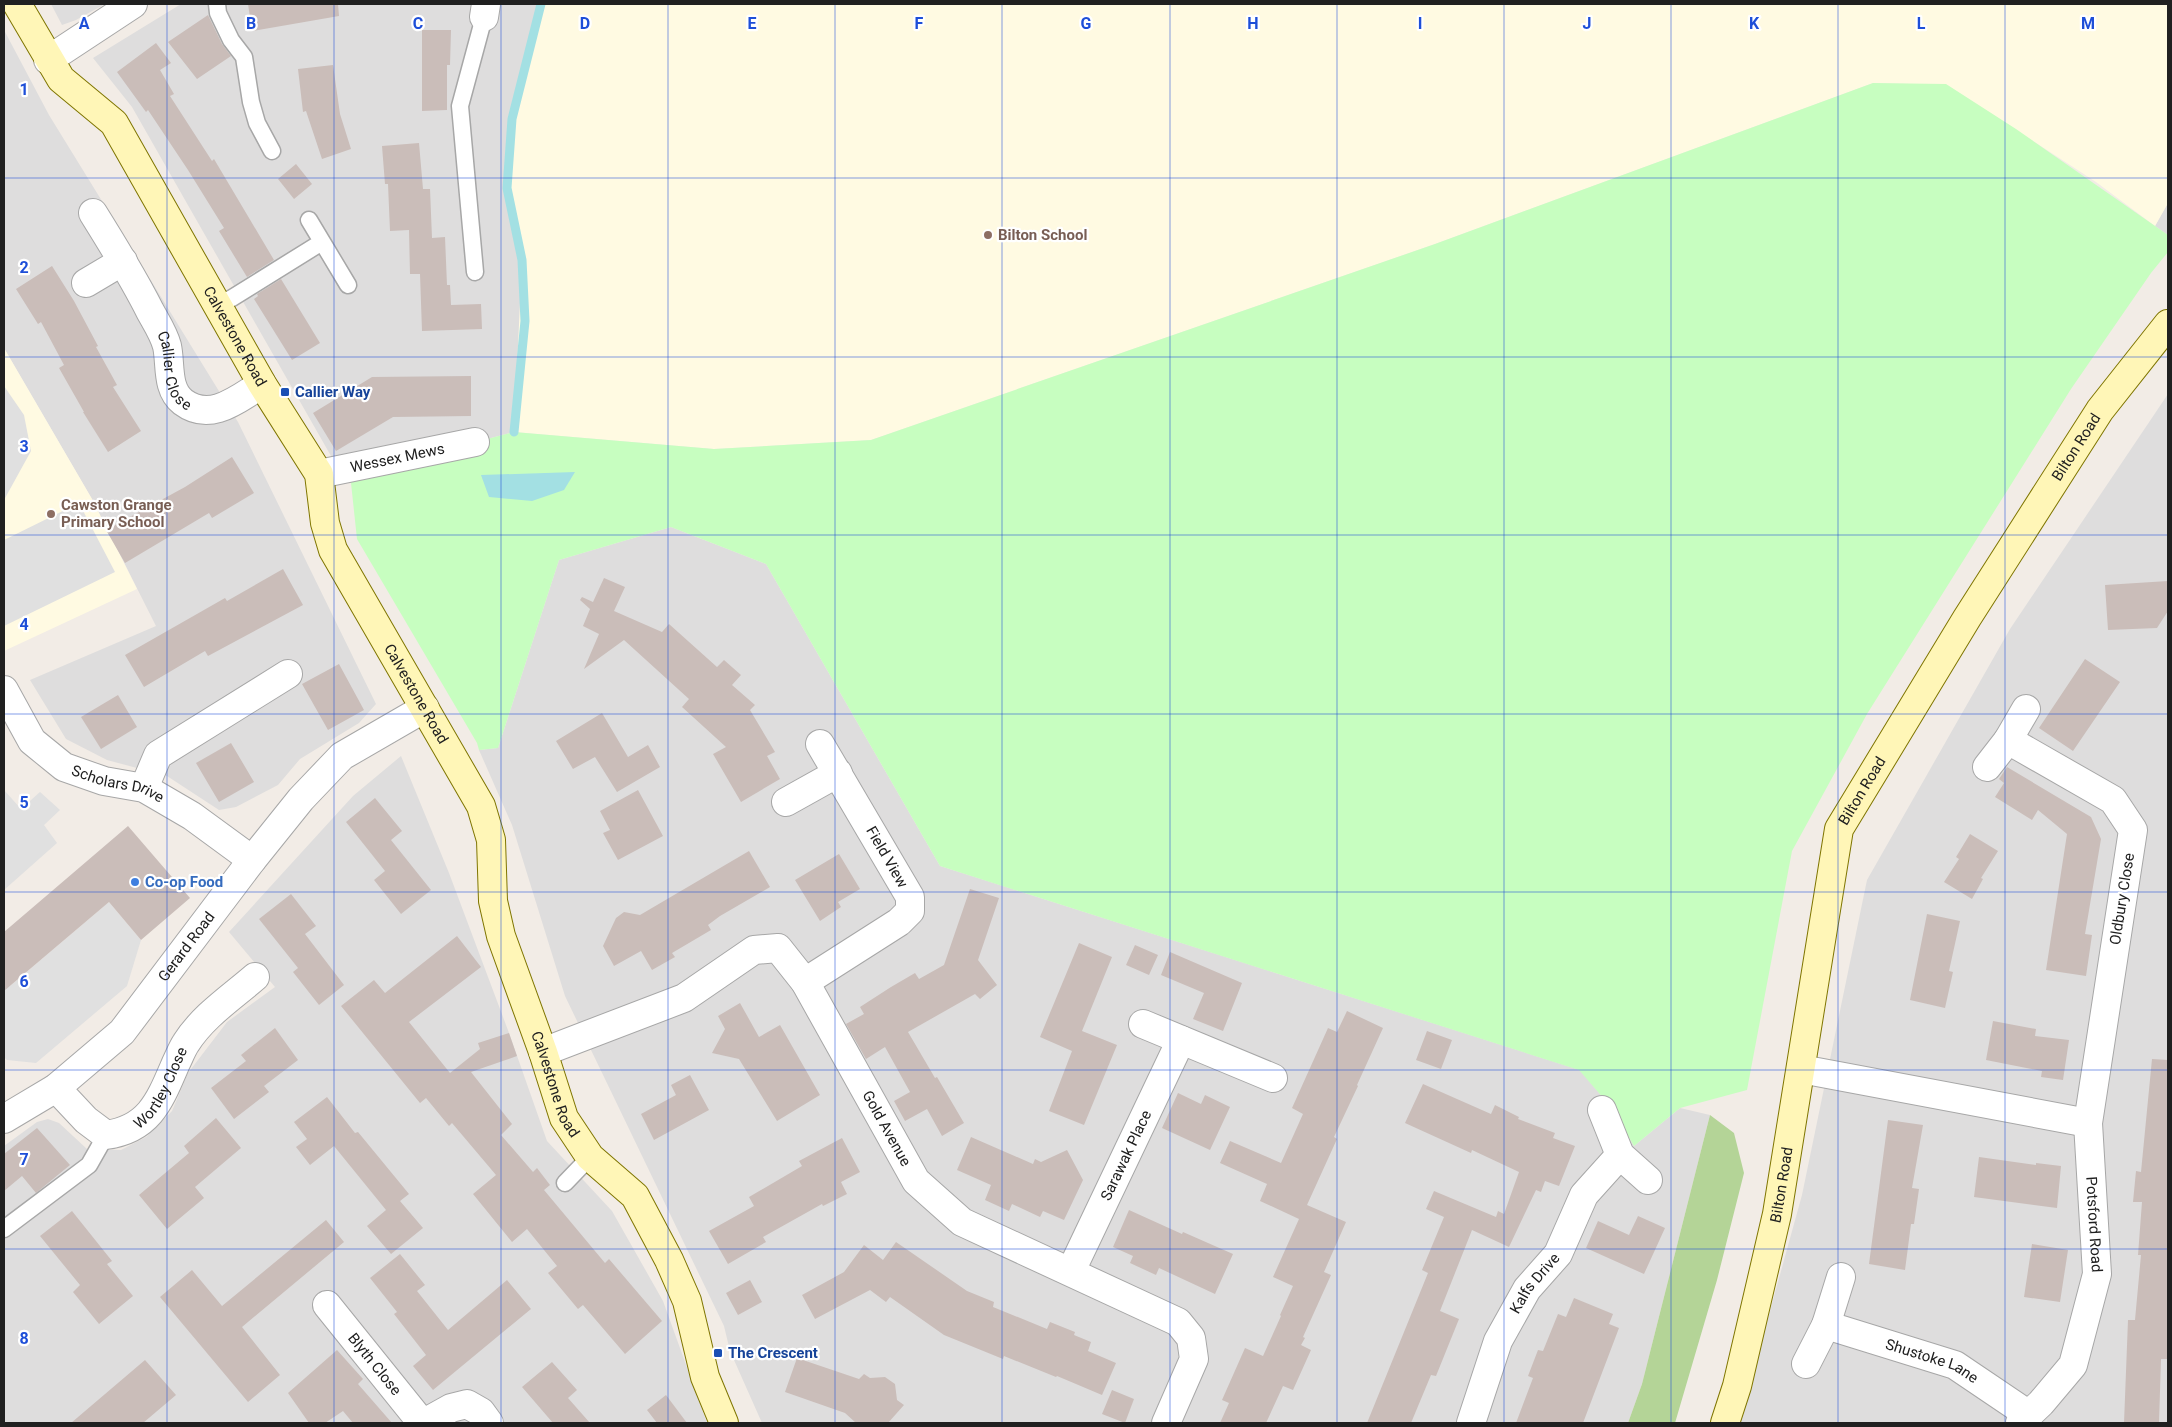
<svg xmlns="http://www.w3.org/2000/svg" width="2172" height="1427" font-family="Roboto,sans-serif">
<rect width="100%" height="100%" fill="#f2ece6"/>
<path fill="#dedddd" d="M51,4H105L76,20L62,25Z
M181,4H541L512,119L507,188L522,260L525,321L514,432L343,477L132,107L93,58Z
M4,30L49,115L238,422L376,704L359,723L300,759L278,785L236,807L219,810L167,776L107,760L66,739L30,680L156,626L92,499L4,348Z
M2168,203V235L2155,226Z
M2168,394V1423H1739L1802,1195L1867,880L2010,629Z
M671,527L766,564L940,866L1580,1070L1611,1107L1634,1146L1680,1108L1710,1115L1642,1384L1628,1423H762L730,1351L724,1326L565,996L512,825L479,750L498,748L559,560Z
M401,756L449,873L509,1033L547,1141L612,1211L663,1301L707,1423H4V1146L37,1122L48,1119L59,1123L87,1149L121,1150L146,1137L172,1111L188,1073L227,1022L275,987L229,932L353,796Z"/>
<path fill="#fffae2" d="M541,4H2168V203L2155,226L2096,182L1947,85L1873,83L1435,244L871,440L714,449L514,432L522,260L507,188L512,119Z
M4,348L92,499L137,589L4,651Z"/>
<path fill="#b4d497" d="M1710,1115L1734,1133L1744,1173L1717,1280L1675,1423H1628L1642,1384Z"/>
<path fill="#c7fec0" d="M1873,83L1946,84L2016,129L2168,235V252L2151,273L2071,389L1867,714L1792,851L1747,1090L1680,1108L1634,1146L1611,1107L1579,1070L940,866L766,564L671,527L559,560L498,748L479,750L477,743L357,539L351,483L343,477L514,432L714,449L871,440L1435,244Z"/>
<path fill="#e0e0e0" d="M4,386L24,415L31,451L4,500Z
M79,503L115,572L4,626V540Z
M4,790L21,809L40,792L60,810L44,825L57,843L4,890Z
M109,902L141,940L127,986L36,1063L7,1060L4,1057V979L10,986Z"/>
<path fill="#a3e0e3" d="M575,472L564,490L532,501L489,497L481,475Z"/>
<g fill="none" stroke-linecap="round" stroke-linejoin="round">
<path stroke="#a3e0e3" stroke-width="9" d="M514,432L525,321L522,260L507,188L512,119L541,4"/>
</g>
<path fill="#cabdb9" d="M248,4H338L339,16L252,31Z
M208,15L222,44L231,56L197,79L168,42Z
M422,30H451L450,65H447V110L422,111Z
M156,43L171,63L160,70L174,94L170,96L212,161L214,159L274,260L247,277L219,231L224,228L188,170L148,110L146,112L117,72Z
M333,65L340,114L351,149L322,159L306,111L303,112L298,69Z
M419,143L423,189H430L432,238L445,237L447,285H450L451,305L481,304L482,329L422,331L420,274H410L409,230L390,231L388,184H385L382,146Z
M296,164L312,184L294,199L278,179Z
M52,266L74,301L98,346L96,347L117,385L113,387L141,431L108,452L83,412H84L59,368L64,365L41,322L38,324L16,289Z
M281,279L320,343L292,360L254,299L258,296L257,294Z
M471,376V416L393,417L336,451L313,413L372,377Z
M232,457L254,493L212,518L209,513L125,563L106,530L185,487Z
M283,569L303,605L208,656L205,651L144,687L125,655L225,598L227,601Z
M604,578L625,587L614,611L662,632L669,624L717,667L724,660L741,675L732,685L755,705L750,710L775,752L767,756L780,779L741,802L713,754L726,747L682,707L689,699L624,640L584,669L599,634L583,626L590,609L580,600L582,597L593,602Z
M2168,581V611L2157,628L2108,630L2105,585Z
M2085,659L2120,682L2073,751L2039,728Z
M339,664L364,710L328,730L302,684Z
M118,695L137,727L101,749L81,717Z
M602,713L628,757L648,745L660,767L617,792L595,757L573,769L556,741Z
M231,743L254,782L219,802L196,763Z
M2007,767L2091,817L2101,839L2085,934L2092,935L2086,976L2046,970L2067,834L2038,810L2032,820L1995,797L2004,783L1999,779Z
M638,790L663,836L618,860L603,833L610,830L600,811Z
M375,798L402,831L391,840L431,890L401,914L374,880L385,871L346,822Z
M128,826L190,898L141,940L109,902L4,991V932Z
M1970,834L1998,851L1981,878L1983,879L1972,899L1944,882L1959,859L1956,857Z
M749,851L770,887L720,916L708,925L711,930L672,953L675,957L652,970L641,951L614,966L603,946L616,918L624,912L640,915Z
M839,854L860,889L838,902L841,907L820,921L795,880Z
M970,889L999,898L978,960L997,985L980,999L975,994L908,1032L935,1078L937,1077L964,1123L942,1136L927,1109L905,1121L894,1101L910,1092L885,1047L866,1059L846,1024L864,1014L860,1007L891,987L915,973L919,979L944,965Z
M291,894L316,926L305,934L344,985L319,1005L293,972L298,968L259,919Z
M1927,914L1960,921L1949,971L1953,972L1945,1008L1910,1000Z
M457,936L481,967L409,1022L450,1073L480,1049L478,1043L509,1033L517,1056L471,1072L512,1124L501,1135L533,1172L537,1168L550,1185L544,1190L605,1263L609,1259L662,1321L625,1354L583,1305L578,1309L548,1273L557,1266L527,1229L512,1242L473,1194L496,1175L452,1123L449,1126L426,1098L420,1103L341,1006L374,980L385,993Z
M1079,943L1112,957L1082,1031L1117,1045L1084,1125L1049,1111L1072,1051L1040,1037Z
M1135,945L1158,955L1149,975L1126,965Z
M1170,952L1242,983L1223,1031L1193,1019L1204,993L1161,975Z
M740,1003L759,1037L780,1025L820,1095L777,1121L739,1059L712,1053L725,1029L718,1016Z
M1347,1011L1383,1028L1357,1085L1358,1086L1334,1137L1337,1139L1307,1205L1346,1222L1324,1272L1331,1275L1303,1337L1305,1338L1301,1345L1311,1350L1293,1390L1283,1386L1266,1423H1220L1229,1403L1222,1400L1245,1348L1263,1356L1281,1316L1280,1315L1293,1286L1273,1277L1299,1219L1260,1201L1267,1184L1220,1163L1230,1141L1281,1163L1303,1114L1292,1108L1328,1028L1337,1032Z
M1993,1021L2036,1029L2035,1036L2069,1040L2063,1080L2041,1077L2042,1071L1986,1060Z
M275,1028L298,1060L264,1086L269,1092L234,1119L211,1088L246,1061L241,1055Z
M1427,1031L1452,1040L1441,1069L1416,1060Z
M2152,1059L2168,1060V1359H2161L2159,1423H2124L2128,1320H2135L2141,1255H2138L2142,1202H2133L2136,1171L2141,1172Z
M690,1075L709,1110L654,1140L641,1114L676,1095L671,1085Z
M1423,1084L1491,1114L1495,1105L1519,1117L1518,1119L1555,1133L1553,1138L1575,1146L1559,1186L1545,1181L1541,1192L1536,1190L1509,1247L1472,1230L1440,1311L1459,1319L1436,1376L1431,1375L1411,1423H1367L1428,1273L1422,1270L1444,1217L1426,1209L1434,1191L1496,1217L1498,1211L1504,1214L1519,1172L1472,1150L1471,1153L1405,1123Z
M1178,1093L1201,1104L1205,1095L1230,1107L1210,1150L1162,1128Z
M327,1097L355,1133L358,1132L409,1194L400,1201L423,1228L391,1254L367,1226L386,1210L334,1146L310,1165L296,1147L307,1139L294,1122Z
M216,1118L241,1148L195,1187L204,1198L167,1229L139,1195L189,1153L184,1146Z
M1888,1120L1923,1125L1912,1188L1919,1189L1914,1224H1911L1905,1270L1869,1264Z
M37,1128L70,1165L36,1193L22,1176L4,1191V1154Z
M971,1137L1033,1164L1035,1159L1041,1162L1067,1150L1083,1180L1064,1220L1043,1211L1040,1217L1012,1204L1009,1211L985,1200L991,1185L957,1170Z
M842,1138L860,1172L841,1182L847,1194L823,1206L822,1204L763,1237L766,1242L728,1264L709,1231L754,1206L749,1197L802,1166L799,1161Z
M1979,1157L2036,1165V1163L2061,1166L2057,1208L1974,1197Z
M1129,1210L1182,1234L1183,1232L1233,1254L1215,1294L1159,1268L1156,1275L1130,1263L1133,1256L1113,1247Z
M72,1211L112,1261L107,1264L133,1296L99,1324L73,1292L80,1285L40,1236Z
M1638,1216L1665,1228L1644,1274L1586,1248L1598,1221L1629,1235Z
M326,1220L344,1242L242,1327L280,1375L248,1402L160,1297L192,1270L222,1306Z
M896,1242L967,1291L994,1302L993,1307L1047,1329L1050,1322L1075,1332L1074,1335L1091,1342L1088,1351L1116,1363L1102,1395L1057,1376L1056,1377L1004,1356L1003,1359L944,1335L890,1297L886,1302L870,1290L815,1319L802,1295L844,1272L864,1245L883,1260Z
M2032,1244L2068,1250L2060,1302L2024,1297Z
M400,1254L425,1285L417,1291L448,1330L507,1280L531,1309L433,1390L413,1366L426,1355L394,1314L397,1312L370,1278Z
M750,1280L762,1302L738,1315L726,1293Z
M1574,1298L1613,1314L1609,1324L1619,1328L1583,1423H1516L1533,1378L1528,1376L1538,1350L1543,1351L1558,1314L1566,1317Z
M337,1350L363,1379L358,1384L392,1423H353L343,1411L325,1423H309L288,1393Z
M797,1358L859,1379L864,1374L870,1378L885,1377L895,1384L897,1400L904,1405L888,1423H856L845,1413L785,1392Z
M145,1360L176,1395L143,1423H71Z
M552,1362L577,1390L568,1398L590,1423H553L522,1387Z
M1112,1390L1134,1399L1125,1423L1102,1414Z
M666,1395L687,1423H657L647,1410Z"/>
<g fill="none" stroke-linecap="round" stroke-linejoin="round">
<defs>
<path id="lane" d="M217,4L218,13L231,40L244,57L251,102L257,123L272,151
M309,220L348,285
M475,272L460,106L484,17
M217,305L232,298L322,242
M565,1183L590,1157
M4,1229L89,1165L106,1135"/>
<g id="street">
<path d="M484,17L486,4"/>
<path d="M48,60L133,4"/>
<path id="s1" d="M93,213C113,245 133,277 150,311C156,322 164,334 167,346C171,364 166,389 183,402C211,423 239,398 262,384"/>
<path d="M86,283L123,261"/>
<path id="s2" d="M319,474L475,442"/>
<path id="s3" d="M4,690L32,741L64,767L104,781L144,788L192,816L252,860"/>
<path id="s4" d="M2008,740L2113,800L2133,830L2088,1123L2097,1274L2073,1365L2041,1403L2020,1423"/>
<path d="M1987,767L2008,740L2026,709"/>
<path d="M144,788L158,755L288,674"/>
<path d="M786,802L838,773"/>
<path d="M805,982L899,922L910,911V897L820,744"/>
<path d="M1143,1024L1273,1078"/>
<path id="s5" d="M543,1052L684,998L754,950L778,948L805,982L916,1181L962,1222L1178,1322L1191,1338L1194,1359L1166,1423"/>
<path d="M1801,1069L2088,1123"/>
<path id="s6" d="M56,1088L86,1120L106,1135C150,1129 160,1100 176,1063C179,1057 182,1049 186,1043C203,1016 232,997 255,977"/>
<path d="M1602,1110L1620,1155L1648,1180"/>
<path id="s7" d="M4,1119L56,1088L122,1032L252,860L301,799L342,756L425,708"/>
<path id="s8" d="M1071,1271L1181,1040"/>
<path id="s9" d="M327,1305L422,1423"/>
<path id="s10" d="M1826,1325L1955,1365L2029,1415"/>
<path d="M1806,1364L1826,1325L1841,1277"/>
<path d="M424,1423L451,1408L467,1404L481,1412L489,1423"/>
<path id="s11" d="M1471,1423L1498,1341L1527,1289L1558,1254L1584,1195L1620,1155"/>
</g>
<g id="secondary">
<path id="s12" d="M17,4L61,79L114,123L262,384L319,474L325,523L333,550L481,806L491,840L493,901L501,936L543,1052L564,1118L590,1157L635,1196L669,1260L687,1301L705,1377L724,1423"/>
<path id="s13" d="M1725,1423L1737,1386L1777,1214L1839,829L1967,618L2100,410L2168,324"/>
</g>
</defs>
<use href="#lane" stroke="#a7a7a7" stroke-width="19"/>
<use href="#street" stroke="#a7a7a7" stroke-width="30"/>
<use href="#secondary" stroke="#7f7500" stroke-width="30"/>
<use href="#lane" stroke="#fff" stroke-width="16"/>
<use href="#street" stroke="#fff" stroke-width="28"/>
<use href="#secondary" stroke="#fff6b7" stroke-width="28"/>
</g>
<path fill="none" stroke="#1d4ed8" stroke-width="1" stroke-opacity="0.55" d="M167,4V1423M334,4V1423M501,4V1423M668,4V1423M835,4V1423M1002,4V1423M1170,4V1423M1337,4V1423M1504,4V1423M1671,4V1423M1838,4V1423M2005,4V1423M4,178H2168M4,357H2168M4,535H2168M4,714H2168M4,892H2168M4,1070H2168M4,1249H2168"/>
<g fill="#8d6e63" stroke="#fff" stroke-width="2">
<circle cx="988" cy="235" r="5"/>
<circle cx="51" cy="514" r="5"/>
</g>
<g fill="#1a4fb4" stroke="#fff" stroke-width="2">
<rect x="280" y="387" width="10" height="10" rx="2.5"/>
<rect x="713" y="1348" width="10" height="10" rx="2.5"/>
</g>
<circle fill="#3f7fe0" stroke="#fff" stroke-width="2" cx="135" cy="882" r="5"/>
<g text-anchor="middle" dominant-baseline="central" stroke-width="4.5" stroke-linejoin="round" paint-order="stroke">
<g font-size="15" font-weight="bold" fill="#785e54" stroke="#fff" text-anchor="start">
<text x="998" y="235">Bilton School</text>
<text x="61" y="505">Cawston Grange<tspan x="61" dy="17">Primary School</tspan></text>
</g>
<g font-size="15" fill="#202020" stroke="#fff">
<text stroke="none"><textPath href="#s12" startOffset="401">Calvestone Road</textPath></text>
<text stroke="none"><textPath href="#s1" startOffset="179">Callier Close</textPath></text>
<text stroke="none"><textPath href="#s13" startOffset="1055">Bilton Road</textPath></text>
<text stroke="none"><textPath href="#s2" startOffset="80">Wessex Mews</textPath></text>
<text stroke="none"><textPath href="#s12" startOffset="806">Calvestone Road</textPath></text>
<text stroke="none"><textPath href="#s3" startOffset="156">Scholars Drive</textPath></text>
<text stroke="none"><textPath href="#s13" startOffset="650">Bilton Road</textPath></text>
<text transform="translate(887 857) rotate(60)">Field View</text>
<text transform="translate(2122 899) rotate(-81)">Oldbury Close</text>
<text stroke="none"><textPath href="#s7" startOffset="254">Gerard Road</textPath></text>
<text stroke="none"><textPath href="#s12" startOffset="1226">Calvestone Road</textPath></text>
<text stroke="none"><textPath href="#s6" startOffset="146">Wortley Close</textPath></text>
<text stroke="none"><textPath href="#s5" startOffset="471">Gold Avenue</textPath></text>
<text stroke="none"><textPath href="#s8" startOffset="128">Sarawak Place</textPath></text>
<text stroke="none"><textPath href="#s13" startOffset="245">Bilton Road</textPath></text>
<text stroke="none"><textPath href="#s4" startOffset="555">Potsford Road</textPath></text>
<text stroke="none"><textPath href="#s11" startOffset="155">Kalfs Drive</textPath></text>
<text stroke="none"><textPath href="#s10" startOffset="112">Shustoke Lane</textPath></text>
<text stroke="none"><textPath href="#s9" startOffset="76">Blyth Close</textPath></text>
</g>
<g font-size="15" font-weight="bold" fill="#164399" stroke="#fff" text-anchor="start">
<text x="295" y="392">Callier Way</text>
<text x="728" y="1353">The Crescent</text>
</g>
<g font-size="15" font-weight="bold" fill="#366cbe" stroke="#fff" text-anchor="start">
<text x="145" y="882">Co-op Food</text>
</g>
</g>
<g font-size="16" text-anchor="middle" font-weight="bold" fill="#1d4ed8" stroke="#fff" stroke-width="4.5" stroke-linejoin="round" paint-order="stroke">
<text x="84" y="29">A</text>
<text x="251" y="29">B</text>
<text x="418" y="29">C</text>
<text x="585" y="29">D</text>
<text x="752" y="29">E</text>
<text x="919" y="29">F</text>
<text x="1086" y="29">G</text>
<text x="1253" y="29">H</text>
<text x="1420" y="29">I</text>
<text x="1587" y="29">J</text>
<text x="1754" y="29">K</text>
<text x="1921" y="29">L</text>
<text x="2088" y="29">M</text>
<text x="24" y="95">1</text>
<text x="24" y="273">2</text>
<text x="24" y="452">3</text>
<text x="24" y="630">4</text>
<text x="24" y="808">5</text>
<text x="24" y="987">6</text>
<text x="24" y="1165">7</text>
<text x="24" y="1344">8</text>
</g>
<rect width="2172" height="1427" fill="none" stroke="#202020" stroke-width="10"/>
</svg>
